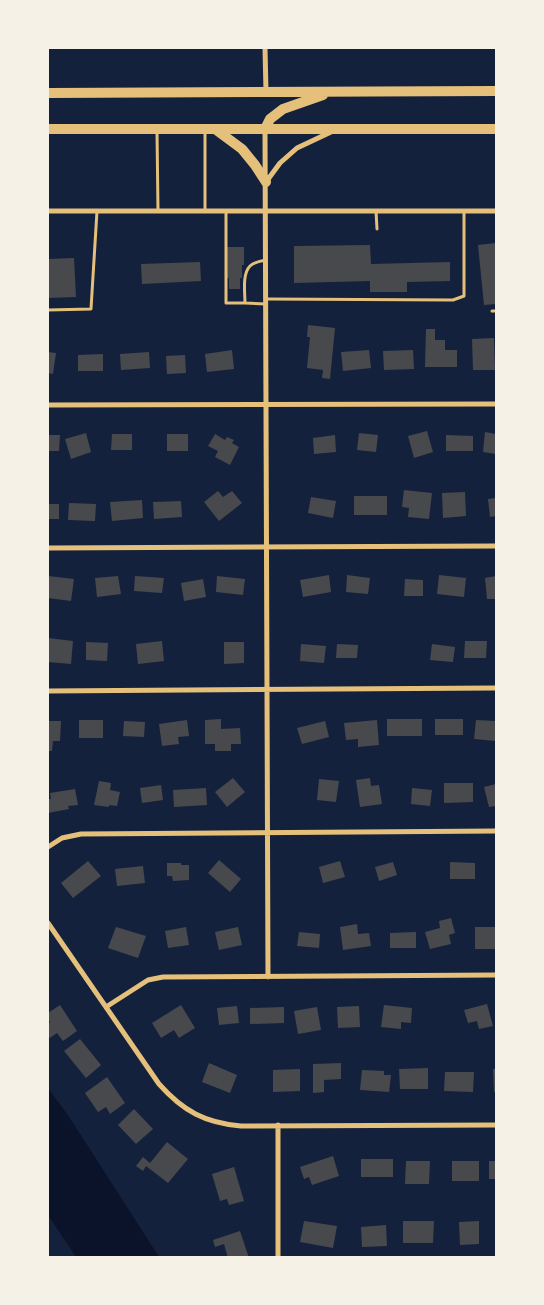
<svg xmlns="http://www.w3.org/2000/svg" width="544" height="1305" font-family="Lora,serif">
<rect width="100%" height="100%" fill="#14213d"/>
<path fill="#0b132b" d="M48,1088L70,1118L159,1257H76L48,1215Z"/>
<path fill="#48494c" d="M496,243V304L484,305L478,245Z
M370,245L371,264L450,262V281L407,282V292H370V281L294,283V246Z
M227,247H244V265H242V278H240V289H229V278H226Z
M74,258L76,297L48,298V259Z
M200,262L201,281L142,284L141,264Z
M308,325L335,328L330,379L322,378L323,370L307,368L310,337H307Z
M426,329H435V340H445V350H457V367H425Z
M494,338L495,370H473L472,339Z
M232,350L234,369L207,372L205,354Z
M369,350L371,368L343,371L341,352Z
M413,350L414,369L384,370L383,351Z
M48,352L56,353L53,374L48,373Z
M149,352L150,368L121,370L120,354Z
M103,354V371H78V355Z
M185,355L186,373L167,374L166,356Z
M427,431L433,452L414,458L408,436Z
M485,432L496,434V454L483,452Z
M86,433L91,452L71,459L65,439Z
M359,433L378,435L376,452L357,450Z
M112,434H132V450H111Z
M167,434H188V451H167Z
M215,434L225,440L227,437L234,440L232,443L239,447L230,465L215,457L218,451L208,446Z
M48,435H60L59,451H48Z
M335,435L336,452L314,454L313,438Z
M446,435L473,436V451H446Z
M404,490L432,493L429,519L408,517L409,508L402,507Z
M218,491L223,497L232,491L242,503L219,521L204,502Z
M465,492L466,516L443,518L442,493Z
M354,496H387V515H354Z
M311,497L336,501L333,518L308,513Z
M496,498V516L490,517L488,499Z
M142,500L143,518L112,521L110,502Z
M181,501L182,517L154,519L153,502Z
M69,503L96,504L95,521L68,520Z
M48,504H59V519H48Z
M329,575L331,592L303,597L300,580Z
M347,575L370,578L368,594L346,592Z
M439,575L466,578L464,597L437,594Z
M48,576L74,579L71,601L48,598Z
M118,576L121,594L97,597L95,578Z
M135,576L164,578L162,593L134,591Z
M217,576L245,579L243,595L216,592Z
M496,576V599H487L485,578Z
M203,579L206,597L184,601L181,583Z
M405,579L423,580V596H404Z
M48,638L73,641L71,664L48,662Z
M162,641L164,661L138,664L136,644Z
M465,641H487L486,658H464Z
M86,642L108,643L107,661L86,660Z
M224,642H244V663L224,664Z
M301,644L326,646L324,663L300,661Z
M337,644L358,645L357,658H336Z
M432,644L455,647L453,662L430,660Z
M221,719V729L240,728L241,744H231V751H215V744H205V720Z
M387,719H422V736H387Z
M435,719H463V735H435Z
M79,720H103V738H79Z
M187,720L189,736L178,737L179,744L162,746L159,724Z
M377,720L379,745L358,747V739L346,740L344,723Z
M476,720L496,721V741L474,739Z
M48,721H61L60,741H53L52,751H48Z
M124,721L145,722L144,737L123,736Z
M325,721L329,737L302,744L297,728Z
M233,778L245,792L227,807L215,792Z
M370,778L371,786L379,785L382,804L360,807L356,780Z
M319,779L339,781L336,802L317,800Z
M99,781L111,783L110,790L120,792L117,806L109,805V807L94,805Z
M444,783H473V802L444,803Z
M496,784V806L489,807L484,787Z
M161,785L163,800L142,803L140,788Z
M206,788L207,805L174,807L173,790Z
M412,788L432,790L430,806L411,804Z
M75,789L78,805L68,806L69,809L48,813V799H51L50,793Z
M219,860L241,879L230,892L208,873Z
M88,861L101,876L73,898L61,883Z
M340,861L345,877L323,883L319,867Z
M393,862L397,875L379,881L375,867Z
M450,862L475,863V879H450Z
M167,863H181V865H189V880L173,881L172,876H167Z
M143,866L145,883L117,886L115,869Z
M451,918L455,933L449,935L451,944L430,949L425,932L440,928L439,921Z
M357,924L358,934L369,933L371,946L343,950L340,927Z
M116,927L146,936L138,958L108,948Z
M186,927L189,945L168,948L165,931Z
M238,927L242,945L219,950L215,932Z
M475,927H496V949H475Z
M299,932L320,934L319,948L297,946Z
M416,932V948H390V933Z
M487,1004L493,1026L479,1029L477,1021L468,1023L464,1010Z
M60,1005L77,1031L63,1041L57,1033L50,1038L48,1035V1024L50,1022L48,1018V1013Z
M181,1005L195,1028L179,1038L174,1030L161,1038L152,1023Z
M384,1005L412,1008L411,1023L401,1022V1029L381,1027Z
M237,1006L239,1023L219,1025L217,1008Z
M359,1006L360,1027L338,1028L337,1007Z
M284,1007V1023L250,1024V1008Z
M317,1007L321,1030L298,1034L294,1011Z
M80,1039L101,1065L86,1078L64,1051Z
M209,1063L237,1075L230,1093L202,1082Z
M341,1063V1079L324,1080V1092L313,1093V1064Z
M428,1068V1089H400L399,1069Z
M300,1069V1091L273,1092V1070Z
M493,1069H496V1091L494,1092Z
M362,1070L384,1071V1075H391L389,1092L360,1090Z
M445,1072H474L473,1092L444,1091Z
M107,1077L125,1103L110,1114L106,1107L98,1112L85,1093Z
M134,1109L153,1129L136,1144L118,1125Z
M167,1142L188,1159L168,1183L146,1166L143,1171L136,1166L143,1157L150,1163Z
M333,1156L339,1176L312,1185L309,1177L304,1179L300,1167Z
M361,1159H393V1177H361Z
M406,1161H430L429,1184H405Z
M452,1161H479V1181H452Z
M489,1161H496V1179H489Z
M234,1167L244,1201L229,1205L227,1199L220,1201L212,1174Z
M304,1221L337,1226L333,1248L300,1242Z
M403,1221H434L433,1243H403Z
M479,1221V1244L460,1245L459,1222Z
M386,1225L387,1246L362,1247L361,1227Z
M240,1231L249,1258H228L224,1244L215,1247L213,1240Z"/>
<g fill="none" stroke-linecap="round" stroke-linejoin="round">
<path stroke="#e5c07b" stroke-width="3" d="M157,131L158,211
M205,210V131
M226,211V303H245
M376,211L377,229
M266,260C260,261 254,262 250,266C242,274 245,293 245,303L266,304
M266,299L453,300L464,296V211
M48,310L91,309L97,211
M492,311H496"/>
<path stroke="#e5c07b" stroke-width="5" d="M265,48L266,92
M265,129L268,977
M266,182L280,163L297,148L331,132
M48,211H496
M48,405L496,404
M48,548L496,546
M48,691L496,688
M48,847L62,838L81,834L496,831
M48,923L159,1084C183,1111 205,1123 241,1126L496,1125
M106,1007L148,980L163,977L496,975
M278,1125V1258"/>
<path stroke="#e5c07b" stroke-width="10" d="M48,93L496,91
M48,129H496
M215,129L242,149L255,165L266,182
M265,129L270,119L283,109L323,95"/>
</g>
<rect width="544" height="1305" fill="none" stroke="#f6f1e7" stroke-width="98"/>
</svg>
